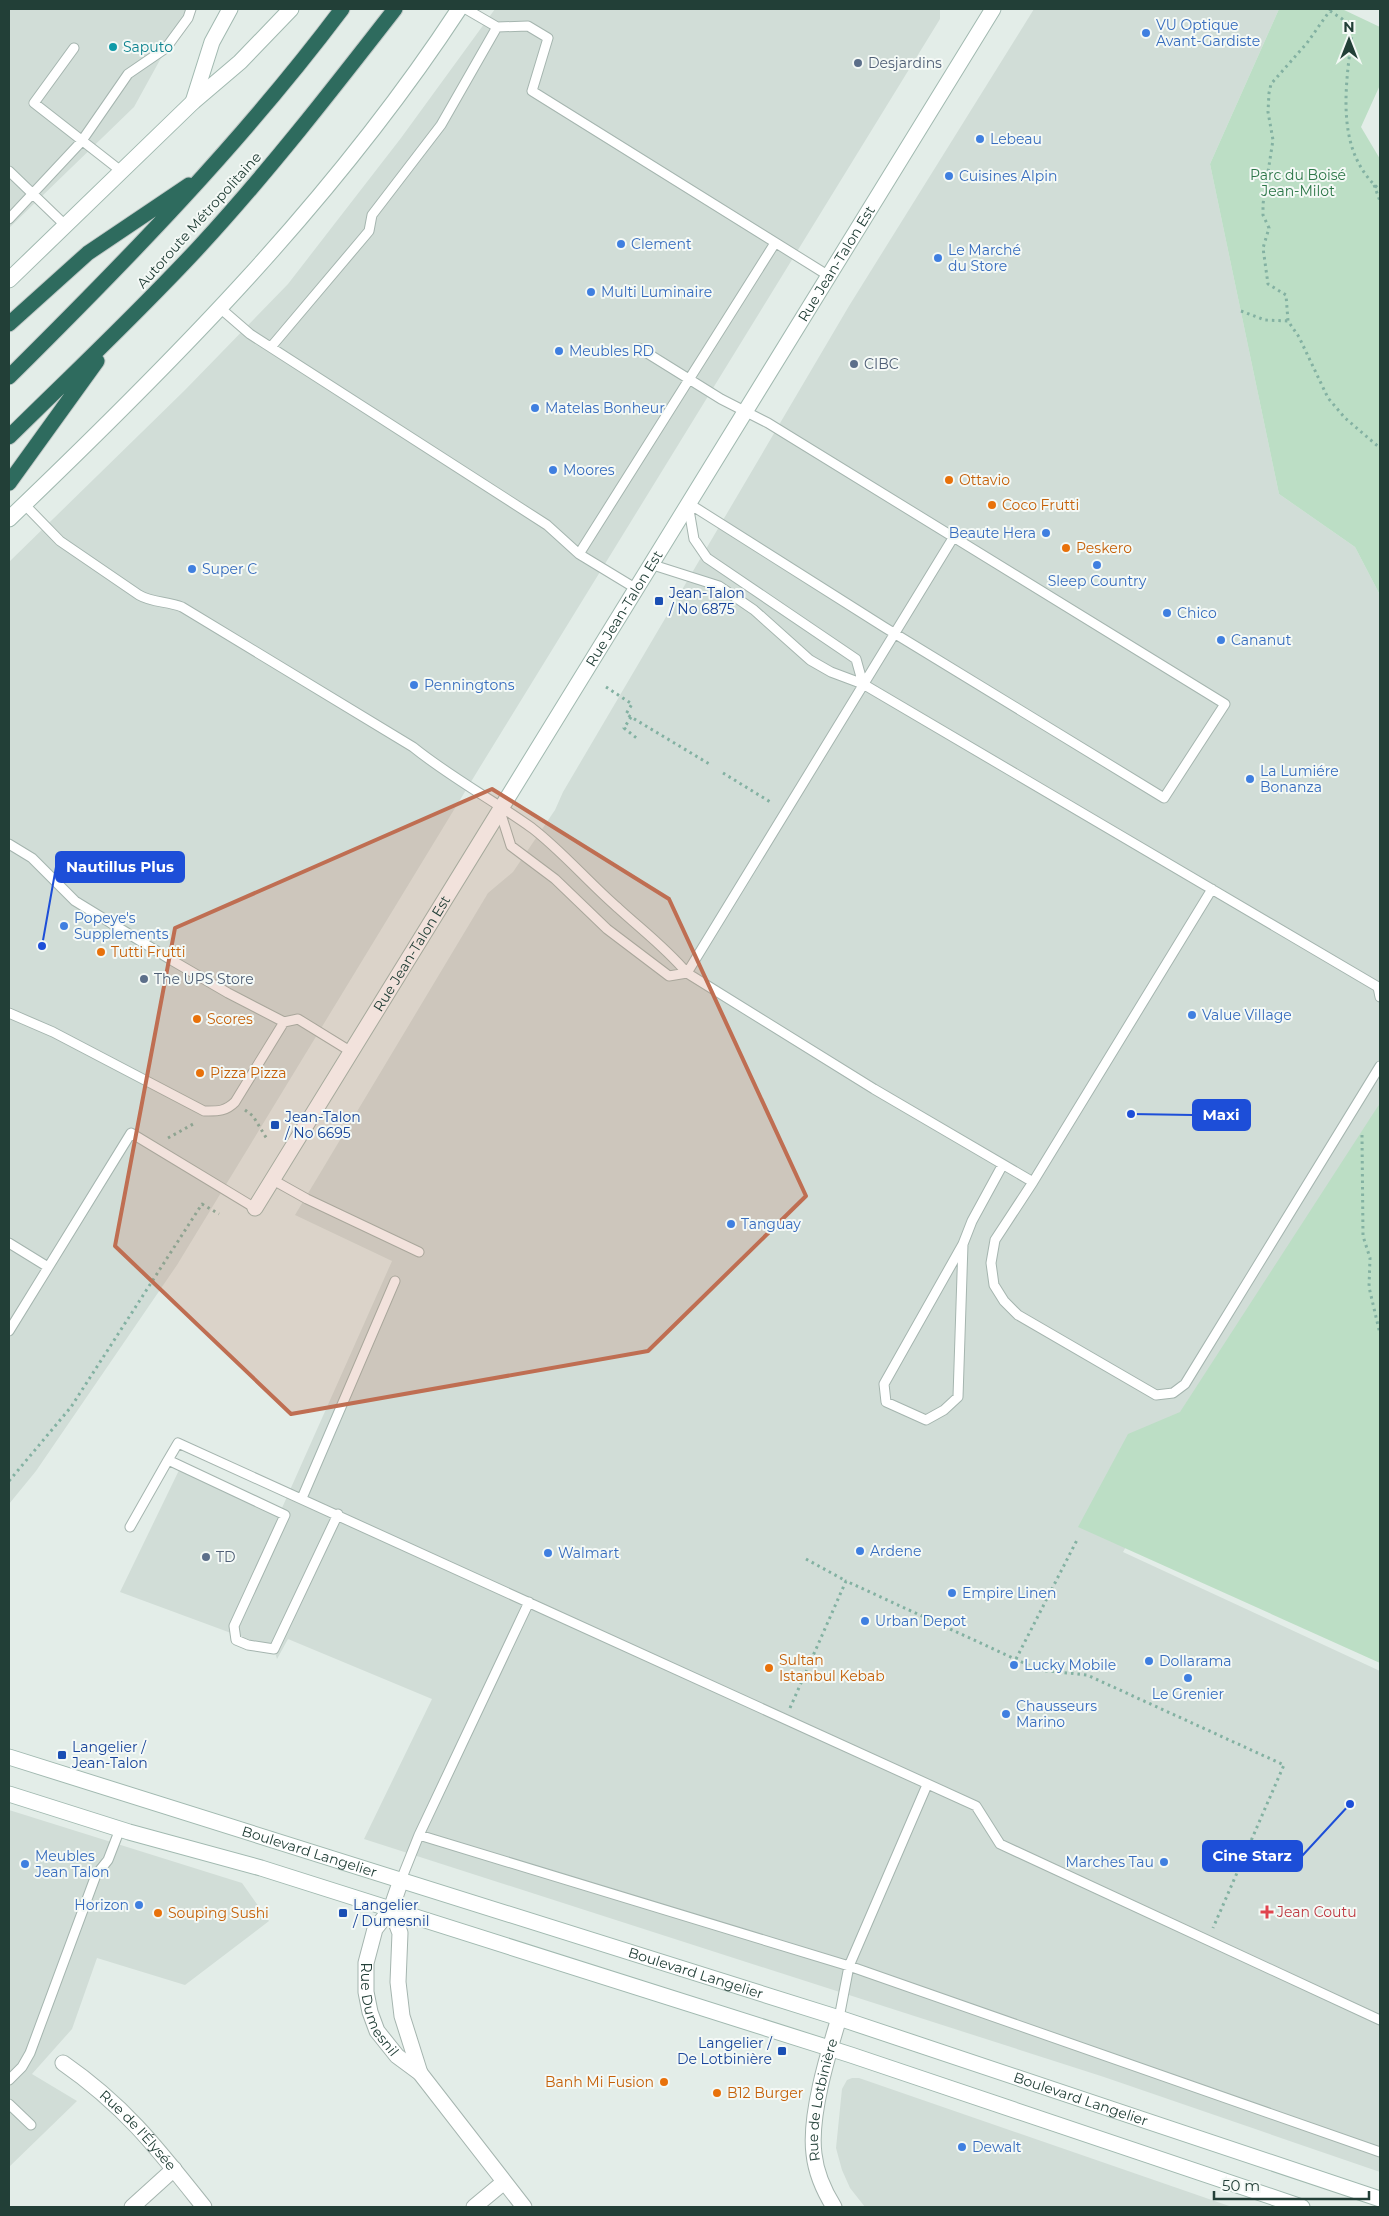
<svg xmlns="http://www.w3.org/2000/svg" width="1389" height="2216" font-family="Montserrat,sans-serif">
<rect width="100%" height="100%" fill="#e3ede8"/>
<path fill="#d1ddd7" d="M9,9H188L134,107L9,228Z
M495,9H940V19L480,767L177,1265L36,1471L9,1504V562L185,390L288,284L401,138Z
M1034,9H1279L1210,164L1279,494L1355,547L1380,595V1103L1123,1552L1380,1671V2172L1104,2077L364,1839L432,1699L288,1639L277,1659L274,1649L120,1592L182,1464L282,1508L392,1261L295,1215L488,893L513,872L555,810L563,792L849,306Z
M9,1810L242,1883L269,1921L185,1985L97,1958L72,2029L32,2074L77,2101L9,2167Z
M852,2078H859L1232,2207H865L850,2188L842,2170L836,2148L842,2089L847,2080Z"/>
<path fill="#bcdec5" d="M1279,9H1342L1380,27V85L1361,127L1380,159V595L1355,547L1279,494L1210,164Z
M1380,1103V1663L1078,1527L1128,1434L1180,1412Z"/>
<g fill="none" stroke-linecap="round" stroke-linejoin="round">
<defs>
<path id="lane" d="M466,9L497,27L528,26L548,38L532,91L829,276
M74,48L34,103L121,171
M9,171L65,225
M9,219L81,142L128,74L166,48L188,18L191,9
M220,308L250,334L547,525L579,554L635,588
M271,347L369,231L372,215L441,125L497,27
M639,348L721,399L768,423L1225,704L1164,798L884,627L688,503
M24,504L60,541L139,595C153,603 167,601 182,607L413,747C450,777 493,800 532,828C563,852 588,882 618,908C642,930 666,948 687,973L874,1089L1033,1182
M688,504L694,539L707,558L856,659L863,684
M579,554L775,243
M650,564L719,586L754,610L810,660L831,672L863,684L1378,987L1380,997
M499,808L511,846L555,879L607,929L669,976L687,973
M9,844L32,858L75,901L173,961L228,993L284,1022L298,1019L350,1051
M1212,889L1033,1182L995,1240L991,1263L994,1285L1004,1301L1018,1315L1156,1395L1173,1393L1185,1384L1380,1066
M687,973L953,538
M9,1013L53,1032L204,1111C217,1111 225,1112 235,1102L284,1022
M273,1180L307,1199L419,1252
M9,1243L48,1267
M963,1244L958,1397L944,1410L926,1420L886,1402L884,1384L963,1244L972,1221L1002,1166
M9,1331L131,1133L255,1208
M168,1460L178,1443L976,1806L1000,1844L1380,2020
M302,1498L395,1281
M130,1527L168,1460L285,1515L234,1626L236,1640L248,1645L274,1649L338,1514
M419,1835L849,1966L1380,2152
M401,1880L419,1835L529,1602
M839,2018L849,1966L927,1785
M9,2080L22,2067L30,2053L96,1875L108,1860L120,1829
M9,2104L31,2125"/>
<g id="street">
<path id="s1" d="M401,1880L391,1909L375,1929L366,1963V1992L370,2012L377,2031L397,2056L420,2073L524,2207"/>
<path d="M391,1909L400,1933L398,1982L402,2016L420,2073"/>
<path id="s2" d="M63,2063C125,2106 158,2149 204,2207"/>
<path d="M132,2207L174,2169"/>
<path d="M474,2207L504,2182"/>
<path id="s3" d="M834,2207C824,2191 816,2173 814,2154C809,2116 828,2054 839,2018"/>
</g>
<g id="secondary">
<path d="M193,102L212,42L230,9"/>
<path d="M9,280L193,102L240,62L291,9"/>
<path d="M9,519C173,362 334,200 459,9"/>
<path id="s4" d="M255,1208L993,9"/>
<path id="s5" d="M9,1757L839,2018L1380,2199"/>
<path d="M9,1794L129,1832L261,1868L851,2055L1302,2207"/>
</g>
<path id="highway" d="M9,324L88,253L189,185
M9,377C127,260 242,142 342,9
M9,437C73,374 139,312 200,246C269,171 332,90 395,9
M9,483L97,361"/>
</defs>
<use href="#lane" stroke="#a5b5af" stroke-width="11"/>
<use href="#street" stroke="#a5b5af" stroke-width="17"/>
<use href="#secondary" stroke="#a1b9b0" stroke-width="17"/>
<use href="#highway" stroke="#c1c9c7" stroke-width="17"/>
<path stroke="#83b1a2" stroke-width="3" stroke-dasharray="2.5 4" stroke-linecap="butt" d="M1331,9L1307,43L1271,84L1269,93L1268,112L1273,140L1263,204V215L1269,228L1263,248L1268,284L1286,295L1288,321L1299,337L1328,398L1345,418L1380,448
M1330,11L1353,26C1347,80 1332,149 1380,190
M1374,185L1380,201
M1241,311L1265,320L1288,321
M606,687L632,704L626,714L711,765
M631,717L624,728L639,740
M723,773L772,803
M245,1110L253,1116L267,1139
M1362,1135L1363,1236L1370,1258L1369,1287L1380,1334
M168,1138L195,1123
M9,1481L71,1407L202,1204L219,1214
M806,1559L846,1581
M1016,1659L1077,1540
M790,1708L846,1581L1039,1670L1087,1675L1284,1765L1213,1928"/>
<use href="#lane" stroke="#fff" stroke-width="9"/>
<use href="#street" stroke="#fff" stroke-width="15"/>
<use href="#secondary" stroke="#fff" stroke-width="15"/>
<use href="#highway" stroke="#2e6b5e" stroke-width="15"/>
</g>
<path fill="#bf6e52" fill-opacity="0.2" stroke="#bf6e52" stroke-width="4" stroke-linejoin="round" d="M492,789L669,899L806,1196L648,1351L291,1414L115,1246L175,928Z"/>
<g fill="#3f7fe0" stroke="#f4f9f6" stroke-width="2">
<circle cx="1146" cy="33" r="5"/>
<circle cx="980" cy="139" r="5"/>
<circle cx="949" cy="176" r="5"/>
<circle cx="621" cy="244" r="5"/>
<circle cx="938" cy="258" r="5"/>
<circle cx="591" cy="292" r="5"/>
<circle cx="559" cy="351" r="5"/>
<circle cx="535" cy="408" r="5"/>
<circle cx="553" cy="470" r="5"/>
<circle cx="1046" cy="533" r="5"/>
<circle cx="1097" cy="565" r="5"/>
<circle cx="192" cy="569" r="5"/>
<circle cx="1167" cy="613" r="5"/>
<circle cx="1221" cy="640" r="5"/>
<circle cx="414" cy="685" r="5"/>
<circle cx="1250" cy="779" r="5"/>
<circle cx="64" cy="926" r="5"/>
<circle cx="1192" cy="1015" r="5"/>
<circle cx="731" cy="1224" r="5"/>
<circle cx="860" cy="1551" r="5"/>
<circle cx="548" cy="1553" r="5"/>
<circle cx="952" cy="1593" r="5"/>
<circle cx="865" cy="1621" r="5"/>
<circle cx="1149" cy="1661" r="5"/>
<circle cx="1014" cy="1665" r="5"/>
<circle cx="1188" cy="1678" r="5"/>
<circle cx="1006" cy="1714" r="5"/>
<circle cx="1164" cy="1862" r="5"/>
<circle cx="25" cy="1864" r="5"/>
<circle cx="139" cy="1905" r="5"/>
<circle cx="962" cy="2147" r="5"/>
</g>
<circle fill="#0f9aa8" stroke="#f4f9f6" stroke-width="2" cx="113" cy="47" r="5"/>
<g fill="#5c6f8a" stroke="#f4f9f6" stroke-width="2">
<circle cx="858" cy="63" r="5"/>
<circle cx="854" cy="364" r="5"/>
<circle cx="144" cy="979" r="5"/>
<circle cx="206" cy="1557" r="5"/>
</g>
<g fill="#e8710a" stroke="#f4f9f6" stroke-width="2">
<circle cx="949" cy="480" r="5"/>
<circle cx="992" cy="505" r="5"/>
<circle cx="1066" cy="548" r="5"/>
<circle cx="101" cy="952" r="5"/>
<circle cx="197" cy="1019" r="5"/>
<circle cx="200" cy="1073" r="5"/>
<circle cx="769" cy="1668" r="5"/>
<circle cx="158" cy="1913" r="5"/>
<circle cx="664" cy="2082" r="5"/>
<circle cx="717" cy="2093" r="5"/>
</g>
<g fill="#1a4fb4" stroke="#f4f9f6" stroke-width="2">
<rect x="654" y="596" width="10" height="10" rx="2.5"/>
<rect x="270" y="1120" width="10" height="10" rx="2.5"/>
<rect x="57" y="1750" width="10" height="10" rx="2.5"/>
<rect x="338" y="1908" width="10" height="10" rx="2.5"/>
<rect x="777" y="2046" width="10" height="10" rx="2.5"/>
</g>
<path fill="#e0444e" stroke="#f4f9f6" stroke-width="2" d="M1264.5 1904.5h5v5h5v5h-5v5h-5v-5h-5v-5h5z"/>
<g text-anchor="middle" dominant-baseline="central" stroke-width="4" stroke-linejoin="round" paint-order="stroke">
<g font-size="14" fill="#366cbe" stroke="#f4f9f6" text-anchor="start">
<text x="1156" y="25">VU Optique<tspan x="1156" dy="16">Avant-Gardiste</tspan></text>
<text x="990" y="139">Lebeau</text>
<text x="959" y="176">Cuisines Alpin</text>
<text x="631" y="244">Clement</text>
<text x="948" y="250">Le Marché<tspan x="948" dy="16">du Store</tspan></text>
<text x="601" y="292">Multi Luminaire</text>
<text x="569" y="351">Meubles RD</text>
<text x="545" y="408">Matelas Bonheur</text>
<text x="563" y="470">Moores</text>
<text x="1036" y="533" text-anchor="end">Beaute Hera</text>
<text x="202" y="569">Super C</text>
<text x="1097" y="581" text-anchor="middle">Sleep Country</text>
<text x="1177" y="613">Chico</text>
<text x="1231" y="640">Cananut</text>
<text x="424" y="685">Penningtons</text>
<text x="1260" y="771">La Lumiére<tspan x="1260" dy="16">Bonanza</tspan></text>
<text x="74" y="918">Popeye's<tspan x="74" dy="16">Supplements</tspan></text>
<text x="1202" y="1015">Value Village</text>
<text x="741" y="1224">Tanguay</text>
<text x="870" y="1551">Ardene</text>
<text x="558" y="1553">Walmart</text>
<text x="962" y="1593">Empire Linen</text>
<text x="875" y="1621">Urban Depot</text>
<text x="1159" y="1661">Dollarama</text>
<text x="1024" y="1665">Lucky Mobile</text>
<text x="1188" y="1694" text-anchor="middle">Le Grenier</text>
<text x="1016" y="1706">Chausseurs<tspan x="1016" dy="16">Marino</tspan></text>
<text x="35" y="1856">Meubles<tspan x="35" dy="16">Jean Talon</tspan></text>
<text x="1154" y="1862" text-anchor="end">Marches Tau</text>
<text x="129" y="1905" text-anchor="end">Horizon</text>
<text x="972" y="2147">Dewalt</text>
</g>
<g font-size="14" fill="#0d838f" stroke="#f4f9f6" text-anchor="start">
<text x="123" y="47">Saputo</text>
</g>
<g font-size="14" fill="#4e5e75" stroke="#f4f9f6" text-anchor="start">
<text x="868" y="63">Desjardins</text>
<text x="864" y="364">CIBC</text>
<text x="154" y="979">The UPS Store</text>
<text x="216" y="1557">TD</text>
</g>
<g font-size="14" fill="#2c7648" stroke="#f4f9f6">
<text x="1298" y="175">Parc du Boisé<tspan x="1298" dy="16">Jean-Milot</tspan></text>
</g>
<g font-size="14" fill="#223f37" stroke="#f4f9f6">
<text transform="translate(199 220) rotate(-48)">Autoroute Métropolitaine</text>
<text stroke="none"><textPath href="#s4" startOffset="1109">Rue Jean-Talon Est</textPath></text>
<text stroke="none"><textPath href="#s4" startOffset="704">Rue Jean-Talon Est</textPath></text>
<text stroke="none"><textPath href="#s4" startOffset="299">Rue Jean-Talon Est</textPath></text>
<text stroke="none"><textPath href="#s5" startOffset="315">Boulevard Langelier</textPath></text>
<text stroke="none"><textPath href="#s5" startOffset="720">Boulevard Langelier</textPath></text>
<text stroke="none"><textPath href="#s1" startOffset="141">Rue Dumesnil</textPath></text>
<text stroke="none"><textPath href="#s5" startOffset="1125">Boulevard Langelier</textPath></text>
<text stroke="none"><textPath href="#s3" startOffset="112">Rue de Lotbinière</textPath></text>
<text stroke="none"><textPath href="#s2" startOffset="101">Rue de l'Élysée</textPath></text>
</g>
<g font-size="14" fill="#c56008" stroke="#f4f9f6" text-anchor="start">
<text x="959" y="480">Ottavio</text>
<text x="1002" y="505">Coco Frutti</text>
<text x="1076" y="548">Peskero</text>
<text x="111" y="952">Tutti Frutti</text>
<text x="207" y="1019">Scores</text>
<text x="210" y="1073">Pizza Pizza</text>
<text x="779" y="1660">Sultan<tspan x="779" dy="16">Istanbul Kebab</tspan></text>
<text x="168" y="1913">Souping Sushi</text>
<text x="654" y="2082" text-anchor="end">Banh Mi Fusion</text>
<text x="727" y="2093">B12 Burger</text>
</g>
<g font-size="14" fill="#164399" stroke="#f4f9f6" text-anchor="start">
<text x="669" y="593">Jean-Talon<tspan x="669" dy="16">/ No 6875</tspan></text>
<text x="285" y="1117">Jean-Talon<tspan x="285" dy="16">/ No 6695</tspan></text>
<text x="72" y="1747">Langelier /<tspan x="72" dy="16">Jean-Talon</tspan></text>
<text x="353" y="1905">Langelier<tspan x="353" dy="16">/ Dumesnil</tspan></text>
<text x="772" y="2043" text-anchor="end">Langelier /<tspan x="772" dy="16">De Lotbinière</tspan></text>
</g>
<g font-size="14" fill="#be3a42" stroke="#f4f9f6" text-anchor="start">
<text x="1277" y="1912">Jean Coutu</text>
</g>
</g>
<path fill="none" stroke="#1d4ed8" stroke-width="2" d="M42 946L56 867M1131 1114L1193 1115M1350 1804L1302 1856"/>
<g fill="#1d4ed8" stroke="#f4f9f6" stroke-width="2">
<circle cx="42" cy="946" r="5"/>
<circle cx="1131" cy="1114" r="5"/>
<circle cx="1350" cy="1804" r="5"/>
</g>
<g fill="#1d4ed8" stroke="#1d4ed8" stroke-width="2">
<rect x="56" y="852" width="128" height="30" rx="5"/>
<rect x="1193" y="1100" width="57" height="30" rx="5"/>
<rect x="1203" y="1841" width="99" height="30" rx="5"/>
</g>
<g font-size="15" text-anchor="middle" font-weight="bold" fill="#fff">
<text x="120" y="872">Nautillus Plus</text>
<text x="1221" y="1120">Maxi</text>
<text x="1252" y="1861">Cine Starz</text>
</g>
<rect width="1389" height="2216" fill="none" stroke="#223f37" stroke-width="20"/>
<g transform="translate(1349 40)" stroke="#f4f9f6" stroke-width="4" paint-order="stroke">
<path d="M0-4L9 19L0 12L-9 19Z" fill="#223f37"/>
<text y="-8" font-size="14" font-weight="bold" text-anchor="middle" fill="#223f37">N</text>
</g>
<path d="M1214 2191v8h155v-8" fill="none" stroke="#223f37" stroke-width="2.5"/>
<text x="1222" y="2191" font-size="15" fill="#223f37" stroke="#f4f9f6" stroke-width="4" paint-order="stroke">50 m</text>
</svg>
